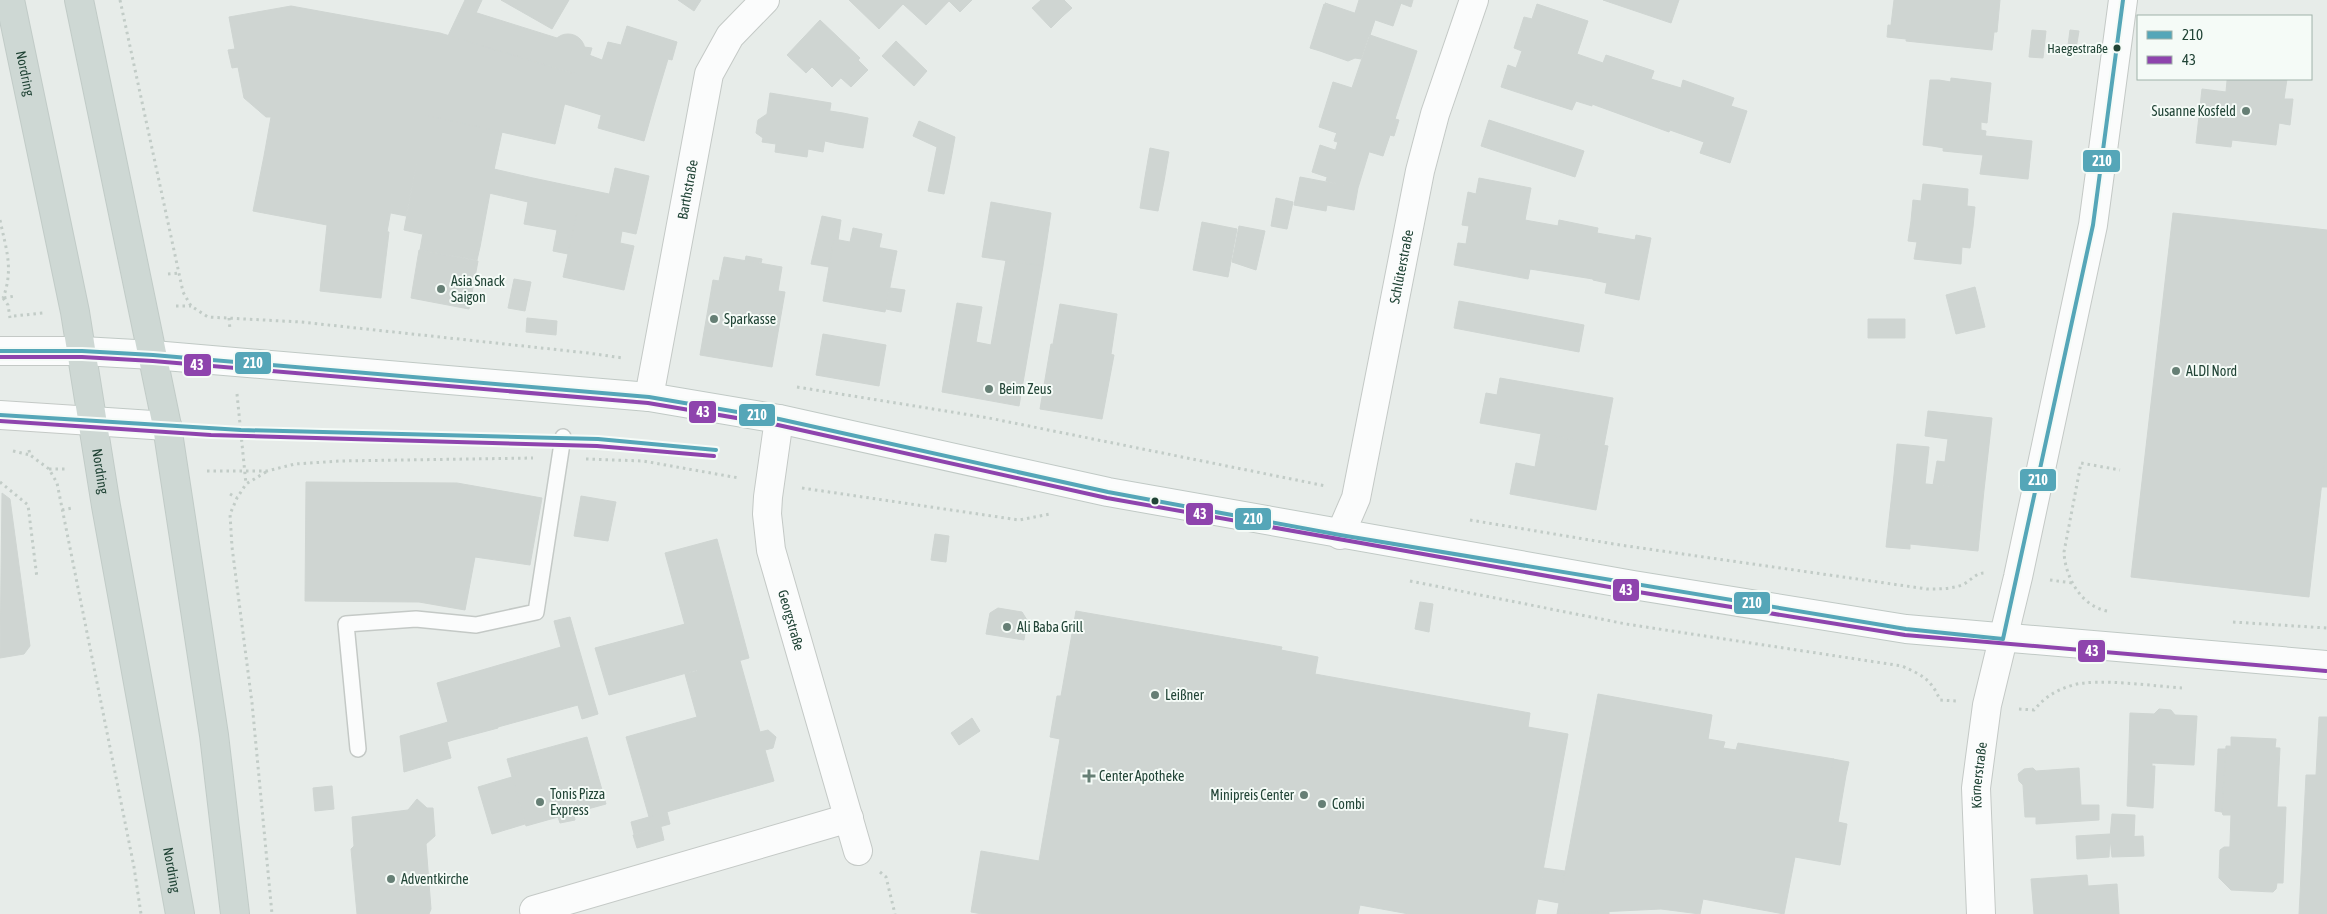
<svg xmlns="http://www.w3.org/2000/svg" width="2327" height="914" font-family="'Asap Condensed',sans-serif">
<rect width="100%" height="100%" fill="#e7ece9"/>
<path fill="#cfd5d2" stroke="#cfd5d2" d="M465,0H482L476,13L474,12L466,41L448,36Z
M501,0H569L552,29Z
M678,0H701L694,11Z
M849,0H950L926,25L903,4L879,29Z
M950,0H972L960,12L949,1Z
M1041,0H1047L1063,16L1051,28L1032,8Z
M1047,0H1064L1072,8L1063,16Z
M1359,0H1392L1401,3L1393,26L1355,13Z
M1392,0H1413L1411,7Z
M1603,0H1679L1671,23Z
M1894,0H2000L1997,32H1994L1992,50L1906,41L1908,27L1891,25Z
M1325,3L1375,20L1370,35L1328,23L1333,7Z
M1324,4L1333,7L1320,51L1310,48Z
M1537,4L1588,21L1577,54L1603,63L1606,55L1654,71L1651,79L1681,88L1683,80L1734,98L1731,106L1747,111L1730,163L1700,153L1704,142L1670,130L1669,132L1592,104V106L1576,101L1572,110L1501,87L1508,65L1516,68L1522,51L1514,48L1524,17L1532,19Z
M291,6L440,33L413,179L264,156Z
M291,6L271,117H266L244,98L238,67L232,68L228,50L235,49L229,17Z
M474,12L557,38L551,50L552,58L562,67L576,66L584,56V47L592,48L583,76L466,41Z
M820,20L860,58L832,87L812,67L806,73L787,55Z
M1328,23L1369,35L1361,59L1355,58L1348,61L1320,51Z
M1888,25L1908,27L1906,39L1887,37Z
M627,26L677,42L672,60L668,59L655,102L608,88L615,65L602,61L608,42L621,45Z
M2032,30L2046,31L2043,58L2029,57Z
M2070,30L2079,31L2075,55L2067,53Z
M440,33L572,73L555,144L425,115Z
M551 51a17 17 0 1 1 34 0a17 17 0 1 1-34 0Z
M1370,35L1417,51L1395,119L1399,120L1394,136L1390,135L1383,156L1334,141Z
M896,41L927,71L914,86L882,56Z
M589,55L615,65L608,88L581,80Z
M858,60L868,70L851,87L841,78Z
M572,73L582,76L581,80L592,83L585,110L565,104Z
M1951,78L1991,83L1987,123L1981,122V130L1986,131L1983,155L1943,151L1945,129L1934,128L1937,99L1949,101Z
M2227,79H2262V85L2227,81Z
M2262,79H2287L2284,99H2293L2290,125L2279,123L2276,145L2232,140L2231,147L2196,143L2202,89L2226,92L2227,81L2262,85Z
M1930,80H1939L1932,146L1923,145Z
M1939,80L1951,82L1949,101L1937,99Z
M1333,82L1352,88L1337,133L1319,127Z
M592,83L608,88L601,115L585,110Z
M608,88L655,102L644,141L598,128Z
M770,93L831,103L823,152L808,149L807,157L775,152L776,144L762,142L763,138L756,133L758,120L767,114Z
M830,111L843,113L838,144L825,141Z
M843,113L868,118L863,148L838,144Z
M425,115L502,132L489,193L414,177Z
M1489,120L1584,151L1575,177L1481,146Z
M919,121L955,137L952,154L913,136Z
M1934,128L1945,129L1944,148L1932,146Z
M1986,136L2032,141L2028,179L1980,174Z
M1338,142L1369,152L1358,188L1326,181Z
M1320,145L1335,150L1327,177L1312,172Z
M937,147L952,154L947,180L931,177Z
M1150,148L1169,152L1164,181L1145,177Z
M264,156L397,176L387,232L327,225L253,211Z
M615,168L649,176L638,226L604,219Z
M494,169L533,178L528,202L489,193Z
M397,176L413,179L406,216L391,213Z
M414,177L432,181L428,207L409,204Z
M931,177L947,180L944,194L928,191Z
M1145,177L1164,181L1158,211L1140,208Z
M1300,177L1358,188L1354,210L1327,205L1326,211L1294,205Z
M533,178L566,185L561,209L528,202Z
M1479,178L1531,188L1525,220L1558,226L1559,220L1598,228L1597,233L1635,240L1636,235L1651,238L1639,300L1605,293L1607,283L1593,280V279L1530,269L1528,279L1454,265L1458,243L1466,244L1469,226L1462,225L1468,192L1476,194Z
M432,181L466,188L457,243L480,247L477,260L420,250Z
M1923,184L1968,189L1967,206L1975,207L1973,227L1911,221L1913,200L1921,201Z
M566,185L609,194L604,219L561,209Z
M466,188L490,193L480,247L457,243Z
M1276,198L1293,202L1287,229L1271,226Z
M528,202L577,213L568,254L553,251L557,230L524,224Z
M991,202L1051,213L1043,266L982,257Z
M409,204L428,207L422,234L404,230Z
M577,213L638,226L636,234L622,231L620,243L634,246L624,290L563,277Z
M2173,213L2327,230V437L2309,597L2131,577Z
M822,216L841,220L838,240L834,239L829,267L811,264Z
M1911,221L1973,227L1970,248L1962,247L1961,264L1914,259L1917,242L1908,241Z
M1202,222L1237,229L1228,277L1193,270Z
M327,225L389,232L381,298L320,291Z
M1239,226L1265,231L1256,270L1232,262Z
M853,228L882,234L879,248L850,242Z
M834,239L897,251L885,312L823,301Z
M419,250L478,261L469,309L411,298Z
M746,256L762,259L761,263L745,261Z
M724,257L782,267L778,291L785,292L772,367L700,355L713,280L719,281Z
M1006,260L1043,266L1019,406L942,392L957,303L982,307L976,342L991,345Z
M514,279L531,282L525,311L508,308Z
M1975,287L1985,327L1956,334L1946,295Z
M890,288L905,290L901,312L886,309Z
M1459,301L1584,325L1579,352L1454,328Z
M1060,304L1117,314L1111,354L1053,344Z
M527,318L557,321L556,335L526,332Z
M1868,319H1905V338H1868Z
M823,334L886,345L879,386L816,375Z
M1051,344L1114,355L1102,419L1040,409Z
M1500,378L1613,398L1604,445L1480,423L1486,393L1497,395Z
M1928,411L1992,418L1984,490L1942,485L1948,439L1925,436Z
M1541,434L1608,446L1596,510L1510,494L1516,463L1535,467Z
M2327,437V487H2321Z
M1897,444L1929,447L1925,484L1917,483L1918,477L1894,475Z
M1937,461L1945,462L1942,485H1933Z
M1894,475L1918,477L1917,483L1984,490L1978,551L1910,544V549L1886,547Z
M306,482L457,483L542,498L530,565L475,557L465,610L419,602L305,601Z
M2,493L10,499L30,646L24,654L0,658Z
M581,496L616,502L608,541L574,536Z
M935,534L949,536L946,562L931,560Z
M717,539L749,658L698,672L665,553Z
M1420,602L1433,604L1429,632L1415,629Z
M998,608L1022,612L1027,620L1024,640L986,634L990,613Z
M1076,611L1282,647L1281,650L1318,657L1315,674L1530,713L1528,727L1568,734L1535,914H1409L1360,905L1358,914H982L971,912L981,851L1039,861L1060,739L1050,737L1057,696H1061Z
M570,617L577,642L561,647L554,621Z
M685,624L697,670L609,695L595,648Z
M577,642L598,714L582,719L561,647Z
M561,647L578,705L498,727L482,670Z
M740,661L760,732L768,730L776,737L773,748L765,750L774,781L649,817L626,737L697,717L685,674Z
M482,670L498,728L453,740L437,683Z
M1598,694L1712,715L1708,739L1725,742L1723,748L1736,750L1738,743L1834,759L1831,773L1846,775L1838,822L1847,824L1840,865L1795,857L1784,914L1703,899L1700,914L1661,909L1557,914Z
M2159,709L2171,710L2175,715L2197,716L2194,765L2152,763V766H2155L2153,808L2127,806L2130,713L2154,714Z
M2319,717H2327V914H2299L2306,775H2316Z
M972,718L980,731L959,745L951,733Z
M448,722L453,740L447,742L451,758L404,772L400,736Z
M587,737L606,804L573,813L574,815L559,820L558,817L526,826L507,759Z
M2231,737L2276,739L2275,748L2231,746Z
M2226,746L2280,748L2277,807H2286L2283,883L2239,882L2229,871L2231,815H2223L2222,812Z
M2218,749H2226L2222,812L2215,811Z
M1833,759L1849,762L1846,775L1831,773Z
M2033,768L2036,771L2079,768L2081,805H2099V820L2036,824V817H2025L2023,785L2019,781L2018,774L2024,769Z
M512,777L525,824L492,834L478,787Z
M332,786L334,809L315,811L313,788Z
M417,799L427,808H433L435,836L426,844L431,909L429,914H357L351,849L354,846L352,817L408,810Z
M667,812L670,824L634,834L631,822Z
M2112,814L2135,815L2134,837L2110,838Z
M574,815L575,820L560,823L559,820Z
M661,827L664,840L637,848L633,835Z
M2110,834L2109,857L2077,859L2076,836Z
M2143,836L2144,856L2112,857L2110,838Z
M2224,847H2230L2229,871L2239,882L2277,883L2276,889L2273,892L2231,890L2219,878L2220,850Z
M1544,868L1565,871L1559,903L1538,899Z
M2087,875L2088,886L2117,884L2119,914H2034L2031,879Z
M1609,911V914H1557Z"/>
<g fill="none" stroke-linecap="round" stroke-linejoin="round">
<defs>
<path id="lane" d="M358,749L346,624L416,619L476,625L536,612L563,437"/>
<g id="street">
<path d="M0,351H82"/>
<path id="s1" d="M649,397L709,74L730,36L765,0"/>
<path d="M0,415L92,421"/>
<path id="s2" d="M779,419L768,497L767,514L771,550L858,851"/>
<path id="s3" d="M1340,535L1356,498L1420,171L1435,114L1474,0"/>
<path d="M534,910L849,818"/>
<path id="s4" d="M1981,914L1976,788L1987,705L2018,577L2093,225L2123,0"/>
</g>
<path id="secondary" d="M82,351L153,355L649,397L779,419L1108,492L1633,585L1906,629L2327,665
M92,421L167,426"/>
<g id="primary">
<path id="s5" d="M10,0L75,312L106,506L180,914"/>
<path d="M79,0L167,426L214,735L235,914"/>
</g>
</defs>
<use href="#lane" stroke="#c4c9c6" stroke-width="18"/>
<use href="#street" stroke="#c4c9c6" stroke-width="30"/>
<use href="#secondary" stroke="#c0c9c5" stroke-width="30"/>
<use href="#primary" stroke="#c1cbc7" stroke-width="30"/>
<path stroke="#c2ccc7" stroke-width="3" stroke-dasharray="2.5 4" stroke-linecap="butt" d="M120,0L183,292L191,306L208,317L301,322L588,353L623,358
M0,220C6,249 14,269 3,298
M168,274L180,273
M3,298L8,305L10,318
M4,298L15,296
M176,306H191
M14,316L43,313
M229,318L230,330
M797,387L989,418L1326,486
M237,394L246,484
M29,450L30,455L49,469L57,483L134,867L141,914
M13,451L30,455
M586,459L643,461L739,478
M49,469H66
M207,471H267L295,464L340,461L533,458
M266,472L246,484L237,498L230,514L232,547L252,703L272,914
M0,482L28,505L37,578
M802,488L1019,520L1050,514
M230,494L237,498
M62,510L72,508
M1470,520L1620,545L1927,589C1939,589 1951,589 1962,585C1971,581 1976,572 1986,573
M2050,580L2072,583
M1410,581L1626,624L1902,666C1922,675 1931,679 1940,700L1956,701
M2107,611C2081,606 2065,577 2064,552L2081,463L2120,470
M2233,622L2327,628
M2019,709L2034,710C2045,697 2056,690 2073,685C2096,678 2155,686 2182,688
M880,872L886,877L895,914"/>
<use href="#lane" stroke="#fbfcfc" stroke-width="15"/>
<use href="#street" stroke="#fbfcfc" stroke-width="28"/>
<use href="#secondary" stroke="#fbfcfc" stroke-width="28"/>
<use href="#primary" stroke="#ced8d4" stroke-width="28"/>
<defs>
<path id="bus-1" d="M0,351H82L153,355L649,397L779,419L1108,492L1340,535L1906,629L2003,639
M0,415L241,430L598,439L716,450
M2003,639L2093,225L2123,0"/>
<path id="bus-2" d="M0,357H82L153,361L648,403L778,425L1107,498L1632,591L1905,635L2326,671
M0,421L211,435L597,446L714,456"/>
</defs>
<use href="#bus-1" stroke="#f5fbf7" stroke-width="8"/>
<use href="#bus-2" stroke="#f5fbf7" stroke-width="8"/>
<use href="#bus-1" stroke="#55a6b8" stroke-width="4"/>
<use href="#bus-2" stroke="#8e44ad" stroke-width="4"/>
</g>
<g fill="#214436" stroke="#f5fbf7" stroke-width="2">
<circle cx="2117" cy="48" r="4.5"/>
<circle cx="1155" cy="501" r="4.5"/>
</g>
<g fill="#667f75" stroke="#f5fbf7" stroke-width="2">
<circle cx="2246" cy="111" r="5"/>
<circle cx="441" cy="289" r="5"/>
<circle cx="714" cy="319" r="5"/>
<circle cx="2176" cy="371" r="5"/>
<circle cx="989" cy="389" r="5"/>
<circle cx="1007" cy="627" r="5"/>
<circle cx="1155" cy="695" r="5"/>
<path d="M1086.5 768.5h5v5h5v5h-5v5h-5v-5h-5v-5h5z"/>
<circle cx="1304" cy="795" r="5"/>
<circle cx="540" cy="802" r="5"/>
<circle cx="1322" cy="804" r="5"/>
<circle cx="391" cy="879" r="5"/>
</g>
<g text-anchor="middle" dominant-baseline="central" stroke-width="4" stroke-linejoin="round" paint-order="stroke">
<g font-size="13" fill="#214436" stroke="#f5fbf7" text-anchor="end">
<text x="2108" y="48">Haegestraße</text>
</g>
<g font-size="14" fill="#214436" stroke="#f5fbf7">
<text stroke="none"><textPath href="#s5" startOffset="75">Nordring</textPath></text>
<text stroke="none"><textPath href="#s1" startOffset="211">Barthstraße</textPath></text>
<text stroke="none"><textPath href="#s3" startOffset="276">Schlüterstraße</textPath></text>
<text stroke="none"><textPath href="#s5" startOffset="480">Nordring</textPath></text>
<text stroke="none"><textPath href="#s2" startOffset="205">Georgstraße</textPath></text>
<text stroke="none"><textPath href="#s4" startOffset="139">Körnerstraße</textPath></text>
<text stroke="none"><textPath href="#s5" startOffset="885">Nordring</textPath></text>
</g>
<g font-size="14" fill="#214436" stroke="#f5fbf7" text-anchor="start">
<text x="2236" y="111" text-anchor="end">Susanne Kosfeld</text>
<text x="451" y="281">Asia Snack<tspan x="451" dy="16">Saigon</tspan></text>
<text x="724" y="319">Sparkasse</text>
<text x="2186" y="371">ALDI Nord</text>
<text x="999" y="389">Beim Zeus</text>
<text x="1017" y="627">Ali Baba Grill</text>
<text x="1165" y="695">Leißner</text>
<text x="1099" y="776">Center Apotheke</text>
<text x="550" y="794">Tonis Pizza<tspan x="550" dy="16">Express</tspan></text>
<text x="1294" y="795" text-anchor="end">Minipreis Center</text>
<text x="1332" y="804">Combi</text>
<text x="401" y="879">Adventkirche</text>
</g>
</g>
<g stroke="#f5fbf7" stroke-width="2">
<rect x="2082" y="149" width="39" height="24" rx="5" fill="#55a6b8"/>
<rect x="234" y="351" width="38" height="24" rx="5" fill="#55a6b8"/>
<rect x="183" y="353" width="29" height="24" rx="5" fill="#8e44ad"/>
<rect x="688" y="400" width="29" height="24" rx="5" fill="#8e44ad"/>
<rect x="738" y="403" width="38" height="24" rx="5" fill="#55a6b8"/>
<rect x="2019" y="468" width="38" height="24" rx="5" fill="#55a6b8"/>
<rect x="1185" y="502" width="29" height="24" rx="5" fill="#8e44ad"/>
<rect x="1234" y="507" width="38" height="24" rx="5" fill="#55a6b8"/>
<rect x="1612" y="578" width="28" height="24" rx="5" fill="#8e44ad"/>
<rect x="1733" y="591" width="38" height="24" rx="5" fill="#55a6b8"/>
<rect x="2077" y="639" width="29" height="24" rx="5" fill="#8e44ad"/>
</g>
<g font-size="14" text-anchor="middle" font-weight="bold" fill="#fff">
<text x="2102" y="166">210</text>
<text x="253" y="368">210</text>
<text x="197" y="370">43</text>
<text x="703" y="417">43</text>
<text x="757" y="420">210</text>
<text x="2038" y="485">210</text>
<text x="1200" y="519">43</text>
<text x="1253" y="524">210</text>
<text x="1626" y="595">43</text>
<text x="1752" y="608">210</text>
<text x="2092" y="656">43</text>
</g>
<rect x="2137" y="15" width="175" height="65" fill="#f5fbf7" stroke="#a0b2aa"/>
<rect x="2147" y="31" width="25" height="8" fill="#55a6b8" stroke="#a0b2aa"/>
<text x="2182" y="40" font-size="15" fill="#214436">210</text>
<rect x="2147" y="56" width="25" height="8" fill="#8e44ad" stroke="#a0b2aa"/>
<text x="2182" y="65" font-size="15" fill="#214436">43</text>
</svg>
